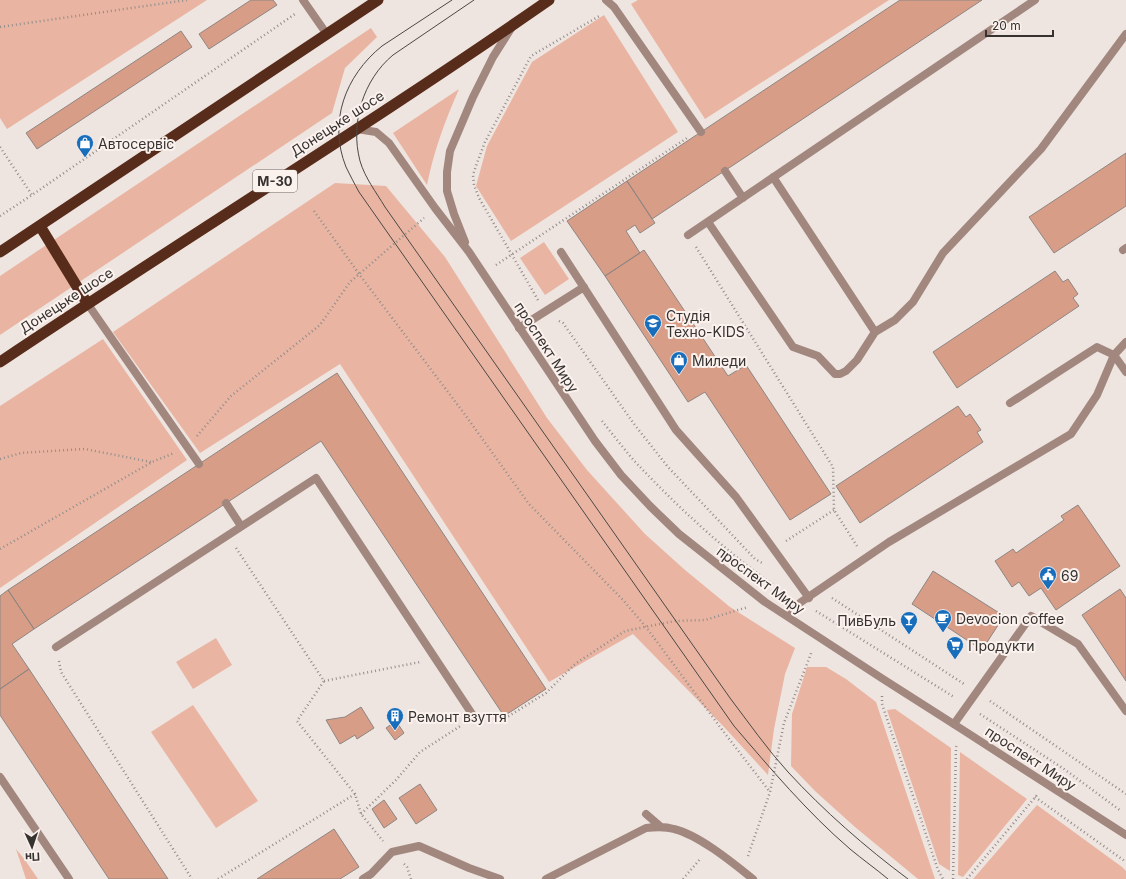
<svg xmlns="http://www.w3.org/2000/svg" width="1126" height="879" font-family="Inter,sans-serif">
<rect width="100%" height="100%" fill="#eee4e0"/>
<path fill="#e9b5a2" d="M0,0H207L7,129L0,118Z
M638,0H889L705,119L631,4Z
M604,15L678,132L511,241L476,186L487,146L532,62Z
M371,28L377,37L345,68L332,113L0,335V276Z
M459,89C445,121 434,150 427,185L393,133Z
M335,183L386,186L445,257L547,418L587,470L645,534L685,570L730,607L795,648L785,674L774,729L768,775L725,728L633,634L549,682L340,364L200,453L113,332Z
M544,242L569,279L545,295L520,258Z
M103,339L187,460L0,588V406Z
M216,638L232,665L193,689L176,662Z
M807,667H826L846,679L876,702L935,879H918L855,827L815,791L791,766L792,714Z
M193,705L258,801L216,828L151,732Z
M895,709L951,748L950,871L939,864L887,710Z
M960,752L1027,799L963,877L958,875Z
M1037,805L1122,867L1126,871V879H973Z
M16,849L25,860L38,879H26Z"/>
<path fill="#d79d87" stroke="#8f8582" d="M251,0H273L277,5L209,49L199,34Z
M900,0H982L652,219L627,181Z
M181,31L192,47L37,149L26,133Z
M1126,153V206L1054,253L1029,217Z
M627,181L655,223L640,233L635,225L626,231L640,253L605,276L567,221Z
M644,250L728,376L746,365L831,494L790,520L705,392L688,402L605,276Z
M1055,271L1063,282L1068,279L1078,294L1073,298L1079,306L957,388L933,352Z
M337,373L546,689L504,716L321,441L34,629L8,590Z
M958,406L966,417L970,414L981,430L977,432L983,442L860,523L836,486Z
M1078,505L1120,566L1056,610L1041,588L1029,596L1019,582L1012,587L995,561L1013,549L1016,553L1064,520L1061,516Z
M933,571L1004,616L982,650L912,604Z
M1120,589L1126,598V681L1082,615Z
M8,590L34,629L12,644L29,669L0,689V596Z
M29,669L168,879H109L0,715V689Z
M361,707L374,728L357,739L355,735L340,744L326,720L345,717Z
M396,721L404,733L395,740L386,728Z
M420,784L437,810L416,824L399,798Z
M384,800L397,819L384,828L372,809Z
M334,829L359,867L340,879H257Z"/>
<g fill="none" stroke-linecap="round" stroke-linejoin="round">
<path stroke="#938d8a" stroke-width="2.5" stroke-dasharray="1 3" stroke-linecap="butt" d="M0,27L187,0
M0,147L32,195
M314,211L359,274L466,416L529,504L623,600L646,627L723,731L770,792
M0,216L32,195L295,14
M696,247L833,467L834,510L857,546
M496,265L687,138
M538,300L479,198L474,185L473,175L477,163L485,142L531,56L601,15
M559,321L563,323L634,424L668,467L755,559L764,564
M602,421C615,437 628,455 643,470C684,513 734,559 784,592
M197,436L231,396L320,325L350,282L424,218
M0,459L21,453L85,449L151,462
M786,541L834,510
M236,548L324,681L297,721L355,794L361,814L383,841
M0,549L152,462L174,453
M832,598L964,684
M816,611L954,697
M59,661L61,672L192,879
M324,681L420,662
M882,696V704L938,870L943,879
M990,701L1126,794
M980,714L1064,769L1121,811
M489,718L504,719L546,693L575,664L625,631L675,621L705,620L748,607
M1035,797L1126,862
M361,814L396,780L420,752L462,725
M748,856L770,792L784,723L812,651
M404,864L407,867L411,879
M218,879L355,794
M683,879L701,858
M953,879L956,748L957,744
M967,879L1037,795"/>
<path stroke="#a1877e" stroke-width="8" d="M606,0L614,7L701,132
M725,171L743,198
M773,177L875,332
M708,222L793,347L818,356L835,374H840L846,371L857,360L875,332L895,320L913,302L943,253L1041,149L1126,34
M688,235L1035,0
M1123,250L1126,248
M561,252L676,430L736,497L809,598
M87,303L199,464
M519,328L584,287
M1010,403L1097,347L1114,355L1126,372
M226,503L241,526
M786,614L801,602L889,542L1071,434L1097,395L1114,355L1126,342
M56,647L316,478L474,717
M954,724L1031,616L1078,644L1126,711
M646,814L661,827
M546,879L646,828C655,827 664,826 674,829C699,835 733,863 753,879"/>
<path stroke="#a1877e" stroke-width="8" d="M303,0L326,33
M0,777L69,879
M363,879L371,874L392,852L419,846L469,868L500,879"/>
<path stroke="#a1877e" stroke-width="8" d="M357,129L376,132L389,143L435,208L469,252L595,441L621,475L650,506L679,534L765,602L883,679L963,730L1126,835
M465,242L454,214L447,191V172L450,151L473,97L493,57L512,27"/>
<path stroke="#582c1a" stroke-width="11" d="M40,226L87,303
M0,252L378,0
M0,362C182,240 369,125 549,0"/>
<path stroke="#4b4845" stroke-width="1" d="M452,0L382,46C345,76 328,122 346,167C350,175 354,183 359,192L734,726C770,768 807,812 850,849C862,859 876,869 888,879
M474,0L393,55C363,80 350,123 360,161C365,178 376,192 385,207L730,698C749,723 767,749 788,772C824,811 865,847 908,879"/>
</g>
<defs>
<symbol id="shop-pin" viewBox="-11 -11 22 30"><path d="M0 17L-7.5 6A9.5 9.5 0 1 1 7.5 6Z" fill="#186ebb" stroke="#fbf1ed"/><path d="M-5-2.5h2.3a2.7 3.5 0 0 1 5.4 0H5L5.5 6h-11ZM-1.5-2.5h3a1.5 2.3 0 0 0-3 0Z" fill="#fff"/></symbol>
<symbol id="school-pin" viewBox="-11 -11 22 30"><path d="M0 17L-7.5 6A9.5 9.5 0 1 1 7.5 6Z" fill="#186ebb" stroke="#fbf1ed"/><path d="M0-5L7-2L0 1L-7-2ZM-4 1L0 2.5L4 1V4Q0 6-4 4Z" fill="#fff"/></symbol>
<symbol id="civic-pin" viewBox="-11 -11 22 30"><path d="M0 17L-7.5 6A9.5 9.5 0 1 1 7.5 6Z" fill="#186ebb" stroke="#fbf1ed"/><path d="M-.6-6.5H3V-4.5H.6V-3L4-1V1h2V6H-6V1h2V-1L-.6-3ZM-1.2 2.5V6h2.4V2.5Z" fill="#fff"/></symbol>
<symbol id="cafe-pin" viewBox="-11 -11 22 30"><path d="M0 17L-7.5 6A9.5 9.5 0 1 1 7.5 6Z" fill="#186ebb" stroke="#fbf1ed"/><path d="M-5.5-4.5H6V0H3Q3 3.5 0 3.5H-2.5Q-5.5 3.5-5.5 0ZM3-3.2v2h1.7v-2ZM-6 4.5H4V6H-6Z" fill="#fff"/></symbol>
<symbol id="bar-pin" viewBox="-11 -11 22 30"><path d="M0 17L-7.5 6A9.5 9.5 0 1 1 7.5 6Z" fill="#186ebb" stroke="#fbf1ed"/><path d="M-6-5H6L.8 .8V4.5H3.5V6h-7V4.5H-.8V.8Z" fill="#fff"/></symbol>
<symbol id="supermarket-pin" viewBox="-11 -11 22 30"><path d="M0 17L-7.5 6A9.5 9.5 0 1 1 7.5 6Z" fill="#186ebb" stroke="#fbf1ed"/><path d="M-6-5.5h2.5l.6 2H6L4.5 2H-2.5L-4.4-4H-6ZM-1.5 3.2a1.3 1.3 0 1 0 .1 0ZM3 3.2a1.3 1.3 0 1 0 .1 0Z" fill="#fff"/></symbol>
<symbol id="building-pin" viewBox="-11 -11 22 30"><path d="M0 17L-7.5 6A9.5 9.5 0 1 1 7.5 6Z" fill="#186ebb" stroke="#fbf1ed"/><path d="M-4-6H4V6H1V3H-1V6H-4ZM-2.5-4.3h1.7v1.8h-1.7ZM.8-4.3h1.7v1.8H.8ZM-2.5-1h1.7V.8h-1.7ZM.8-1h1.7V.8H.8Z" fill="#fff"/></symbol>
</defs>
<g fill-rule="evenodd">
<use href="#shop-pin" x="75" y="133" width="20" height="27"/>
<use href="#school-pin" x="643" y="313" width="20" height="27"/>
<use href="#shop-pin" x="669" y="350" width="20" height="27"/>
<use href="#civic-pin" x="1038" y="565" width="20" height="27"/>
<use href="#cafe-pin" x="933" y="608" width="20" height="27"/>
<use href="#bar-pin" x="899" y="610" width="20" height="27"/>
<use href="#supermarket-pin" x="945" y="635" width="20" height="27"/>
<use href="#building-pin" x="385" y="706" width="20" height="27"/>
</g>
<g text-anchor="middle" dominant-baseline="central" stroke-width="4" stroke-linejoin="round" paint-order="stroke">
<rect fill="#fbf1ed" stroke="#706b69" stroke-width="1" x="253" y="170" width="44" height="22" rx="3"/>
<g font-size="13" font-weight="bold" fill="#353230">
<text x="275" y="181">М-30</text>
</g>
<g font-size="14" fill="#353230" stroke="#fbf1ed">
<text transform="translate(337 123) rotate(-33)">Донецьке шосе</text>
<text transform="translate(66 300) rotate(-33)">Донецьке шосе</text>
<text transform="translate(547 347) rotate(57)">проспект Миру</text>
<text transform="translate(761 580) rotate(36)">проспект Миру</text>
<text transform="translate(1031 758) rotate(33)">проспект Миру</text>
</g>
<g font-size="14" fill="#353230" stroke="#fbf1ed" text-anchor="start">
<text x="98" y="143">Автосервіс</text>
<text x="666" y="315">Студія<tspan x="666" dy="16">Техно-KIDS</tspan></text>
<text x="692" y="360">Миледи</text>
<text x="1061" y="575">69</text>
<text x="956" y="618">Devocion coffee</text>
<text x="896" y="620" text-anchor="end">ПивБуль</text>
<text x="968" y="645">Продукти</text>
<text x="408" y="716">Ремонт взуття</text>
</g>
</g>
<g transform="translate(32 847) rotate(177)" stroke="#fbf1ed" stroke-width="3" paint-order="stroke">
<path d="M0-3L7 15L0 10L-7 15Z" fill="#353230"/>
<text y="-6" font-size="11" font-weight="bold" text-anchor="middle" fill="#353230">Пн</text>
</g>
<path d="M986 30v6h67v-6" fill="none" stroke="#353230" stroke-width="2"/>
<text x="992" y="30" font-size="12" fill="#353230" stroke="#fbf1ed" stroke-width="3" paint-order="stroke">20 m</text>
</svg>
